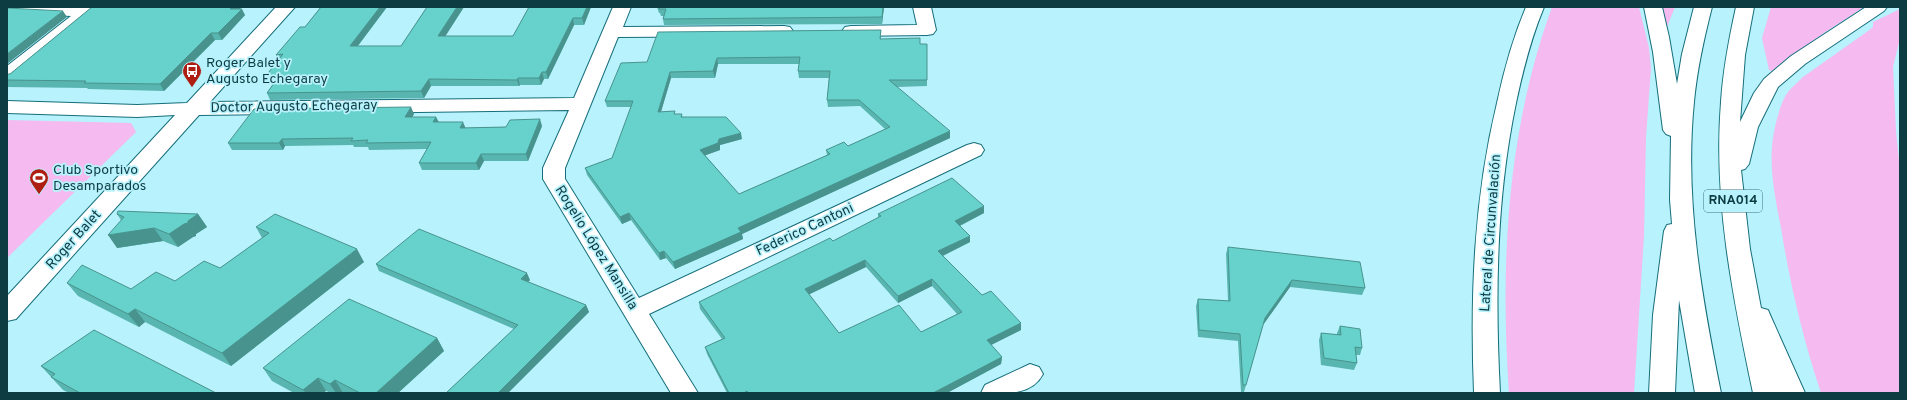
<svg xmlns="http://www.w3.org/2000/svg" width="1907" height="400" font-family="Overpass,sans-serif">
<rect width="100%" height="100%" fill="#b8f2fc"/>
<path fill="#f5baef" d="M1552,7H1639L1649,48L1651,68L1646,137L1644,236L1634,393H1509C1500,262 1507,131 1552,7Z
M1660,7H1675L1667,27Z
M1771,7H1864L1824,33L1772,71L1769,70L1762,38Z
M1900,9V38L1893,67L1896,131L1900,171V393H1821C1803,339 1790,284 1781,228C1776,202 1770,174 1772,147C1773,133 1779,104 1788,92C1792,87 1798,82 1803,77L1868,31L1873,27V22Z
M7,120L131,123L136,132L7,258Z"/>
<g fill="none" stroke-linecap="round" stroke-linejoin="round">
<defs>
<path id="minor" d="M7,7H102L14,79L7,81V66L71,16L7,13Z
M276,7H295L210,102L574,98L613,7H631L623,27L784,26L790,27L793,31L790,35L784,36L618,37L565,168V179L639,298L967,145L974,143L981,145L984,150L981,155L649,314L698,393H671L543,179V168L569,110L199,115L16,319L7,321V296L175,115L137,117L7,113V101L137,105L187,103Z
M913,7H931L936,30L933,34L927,35L851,36L845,35L842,31L845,27L851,26L917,25Z
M1030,364L1039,367L1043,374C1031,397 1002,393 981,393L985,385Z"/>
<path id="tertiary" d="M1526,7H1544C1531,38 1523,70 1516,103C1496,199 1495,296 1500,393H1474C1470,295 1474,198 1497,103C1504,70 1513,38 1526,7Z"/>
<path id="motorway" d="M1644,7H1662L1669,37L1677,84L1682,54L1694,7H1712C1704,38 1697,70 1694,102C1684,200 1702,298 1721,393H1695L1679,300L1675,393H1649L1653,315L1664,231L1667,225L1672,224L1670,200L1671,136L1666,134L1663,130L1653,52Z
M1736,7H1754L1745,55L1740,122L1754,93L1764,79L1791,56L1866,7H1887L1884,11L1805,64L1778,87L1758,127L1749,164L1745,169L1741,170L1750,249L1761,308L1768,310L1771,317L1805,393H1753C1733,298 1713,200 1721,102C1723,70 1729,39 1736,7Z"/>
</defs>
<use href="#minor" stroke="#156e7b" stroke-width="2"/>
<use href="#tertiary" stroke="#156e7b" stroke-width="2"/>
<use href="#motorway" stroke="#156e7b" stroke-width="2"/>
<use href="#minor" fill="#fff" fill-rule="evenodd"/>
<use href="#tertiary" fill="#fff" fill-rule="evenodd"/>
<use href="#motorway" fill="#fff" fill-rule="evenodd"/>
</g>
<path fill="#59b5af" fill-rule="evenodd" d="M92,7H242L240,9L245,15L222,40H215L164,91L88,89L87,88L7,87V80L10,74Z
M321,7H387L358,46H401L427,7H464L445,36H513L529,7H591L584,25H574L548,79H544L541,85H520L519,86H431L424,98L270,100L267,93L274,83H269L265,77L279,59L276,55L305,27Z
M657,7H884L882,24L664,25L663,19L664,16H661L660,13H659Z
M881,30V39L920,44H927V86L897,87L950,138L742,234L743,239L675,269L666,258L660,260L631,220L622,224L587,175L585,168L612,158L631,107H607L605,101L647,62ZM718,64H799L798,71L799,78H829L827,100L828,107L860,106L885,129L848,146L826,150L827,155L739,194L705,155L720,150V145L742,139L676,114L661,112L671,78H715Z
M414,114L412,117H436L439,122L466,128L542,126L528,161H484L479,170H422L419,163L427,149L369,150L368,147H354L353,145L285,146L283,150H232L228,143Z
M984,213L960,226L970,242L943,256L982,295L1021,323V330L991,345L1002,357L1001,364L947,393H727L707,354L705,347L722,339L700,309L699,302L833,241L878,218V214ZM866,267L898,303L932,286L957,314L921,332L839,333L809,294Z
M117,214H198L207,227L196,234V236L193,237L178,247L163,241L117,248L121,220Z
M256,227L364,262L231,366L145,322L139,327L78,296L67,283L131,289L175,281L220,268L262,238Z
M1228,247L1365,288L1362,295L1290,287L1263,325L1244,392H1241L1238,341L1198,337L1196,306L1198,299L1228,301L1226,254Z
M376,264L530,280L528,282L586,305L589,312L508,393H446L514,329L379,271Z
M1340,326L1362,348L1360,355H1356L1357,363L1354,370L1321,365L1319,340L1321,333L1337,335V333Z
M437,338L444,351L398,393H331L326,391L323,393H294L272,381L263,368Z
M41,366L216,393H69L63,390Z"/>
<path fill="#48938e" d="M232,7H242L233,15L230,9Z
M380,7H387L353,52L350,46Z
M457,7H464L441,43L438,36Z
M587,7H591L584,25L582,18Z
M883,7H884L882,24V17Z
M242,9L245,15L222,40L218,33Z
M63,11L67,17L7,64V54Z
M573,18L574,25L548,79L546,72Z
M211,33L215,40L164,91L160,84Z
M717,58L718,64L715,78L713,71Z
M542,72L544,79L541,85L539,78Z
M670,72L671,78L659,118L658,112Z
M518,78L520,85L519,86L517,80Z
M429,79L431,86L424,98L421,91Z
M411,107L414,114L408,124L405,117Z
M436,117L439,124L433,122Z
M540,119L542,126L528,161L526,154Z
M463,122L466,129L460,128Z
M950,131V138L742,234L743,239L675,269L673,262L738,228Z
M741,133L742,139L720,145V150L701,157L700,150L719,139Z
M282,139L285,146L283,150L279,143Z
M481,154L484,161L479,170L476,163Z
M984,206V213L955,228V221Z
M629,213L631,220L622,224L620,217Z
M198,214L207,227L196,234V236L193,237L178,247L169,234Z
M154,228L163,241L117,248L108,235Z
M970,236V242L938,258V251Z
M357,249L364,262L231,366L222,353Z
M664,251L666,258L660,260L659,253Z
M865,260L866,267L806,296L805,289Z
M527,273L530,280L524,286L521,279Z
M932,279V286L898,303V296Z
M1292,280L1290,287L1263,325L1265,318Z
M586,305L589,312L508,393H498Z
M135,309L145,322L139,327L128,314Z
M1021,323V330L987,347V340Z
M437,338L444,351L398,393H376Z
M1002,357L1001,364L947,393H933Z
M318,378L326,391L323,393H306L303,390Z
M335,380L343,393H336L330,384Z"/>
<path fill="#67d2cb" stroke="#48938e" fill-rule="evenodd" d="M92,7H232L230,9H242L218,33H211L160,84L84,83L86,81L7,80V74H10Z
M321,7H380L350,46H401L427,7H457L438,36H513L529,7H587L582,18H573L546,72H542L539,78H518L517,80L429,79L421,91L267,93L279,76L265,77L283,54L276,55L300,27H305Z
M660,7H883L882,17L663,19L666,9H659Z
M7,8L63,11L7,54Z
M881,30L880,39L920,38V44H927V80H889L950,131L738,228L741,232L673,262L664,251L659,253L629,213L620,217L585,168L612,158L633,101H605L621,63L647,62L658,32ZM800,57L798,71H830L827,100H859L890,127L848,146L844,142L826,150L830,154L739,194L700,150L718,143L719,139L741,133L726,117H681L682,114H674L675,111L658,112L670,72L713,71L717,58Z
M411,107L405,117H436L433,122H463L460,128L506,127L510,120L540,119L526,154H481L476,163H419L431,142L366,143L368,140L351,141L353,138L282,139L279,143H228L254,109Z
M952,178L984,206L955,221L970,236L938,251L982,295L991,291L1021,323L987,340L1002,357L933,393H748L747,391L744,393H729L705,347L725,338L699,302L830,238L833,241L881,216L878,214ZM865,260L898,296L932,279L962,312L921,332L899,305L839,333L805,289Z
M118,211L198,214L188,221V223L184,224L169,234L154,228L108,235L124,217L117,214Z
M275,214L357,249L222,353L135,309L128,314L67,283L82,265L131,289L156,272L175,281L204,261L220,268L269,233L256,227Z
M419,229L527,273L521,279L586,305L498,393H446L518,325L376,264Z
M1228,247L1360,262L1365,288L1292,280L1265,318L1246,385H1243L1240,334L1199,330L1198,299L1230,301Z
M349,299L437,338L376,393H360L335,380L330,384L318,378L303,390L263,368Z
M1340,326L1360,329L1362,348L1355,347L1357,363L1324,358L1321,333L1341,335Z
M94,330L216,393H80L51,377L55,374L41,366Z"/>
<defs>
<symbol id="bus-pin" viewBox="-11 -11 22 30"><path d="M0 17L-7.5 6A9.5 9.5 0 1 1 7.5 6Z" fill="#ae1e13" stroke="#b8f2fc"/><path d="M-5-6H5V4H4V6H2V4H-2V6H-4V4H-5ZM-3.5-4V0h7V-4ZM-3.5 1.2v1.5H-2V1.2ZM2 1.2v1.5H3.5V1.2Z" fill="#fff"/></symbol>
<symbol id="stadium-pin" viewBox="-11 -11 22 30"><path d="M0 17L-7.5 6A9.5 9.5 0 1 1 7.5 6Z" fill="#ae1e13" stroke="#b8f2fc"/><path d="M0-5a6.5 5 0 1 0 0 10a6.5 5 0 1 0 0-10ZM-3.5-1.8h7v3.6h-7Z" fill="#fff"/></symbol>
</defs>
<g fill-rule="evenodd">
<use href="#bus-pin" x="181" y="60" width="22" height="30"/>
<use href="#stadium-pin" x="28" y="167" width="22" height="30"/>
</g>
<g text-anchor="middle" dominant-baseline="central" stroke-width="3.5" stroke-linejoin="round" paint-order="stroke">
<rect fill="#b8f2fc" stroke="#40737a" stroke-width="1" x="1704" y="190" width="58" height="22" rx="3"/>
<g font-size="13" font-weight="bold" fill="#0d3c43">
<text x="1733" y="201">RNA014</text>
</g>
<g font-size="14" fill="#0d3c43" stroke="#b8f2fc" text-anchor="start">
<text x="206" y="63">Roger Balet y<tspan x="206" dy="16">Augusto Echegaray</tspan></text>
<text x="53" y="170">Club Sportivo<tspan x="53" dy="16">Desamparados</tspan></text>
</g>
<g font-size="14" fill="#0d3c43" stroke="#b8f2fc">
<text transform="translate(294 107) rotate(-1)">Doctor Augusto Echegaray</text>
<text transform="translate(805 230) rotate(-25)">Federico Cantoni</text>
<text transform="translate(1491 233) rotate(-86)">Lateral de Circunvalación</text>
<text transform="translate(74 240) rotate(-48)">Roger Balet</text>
<text transform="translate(596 248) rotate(58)">Rogelio López Mansilla</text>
</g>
</g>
<rect width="1907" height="400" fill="none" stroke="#0d3c43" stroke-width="16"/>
</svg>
